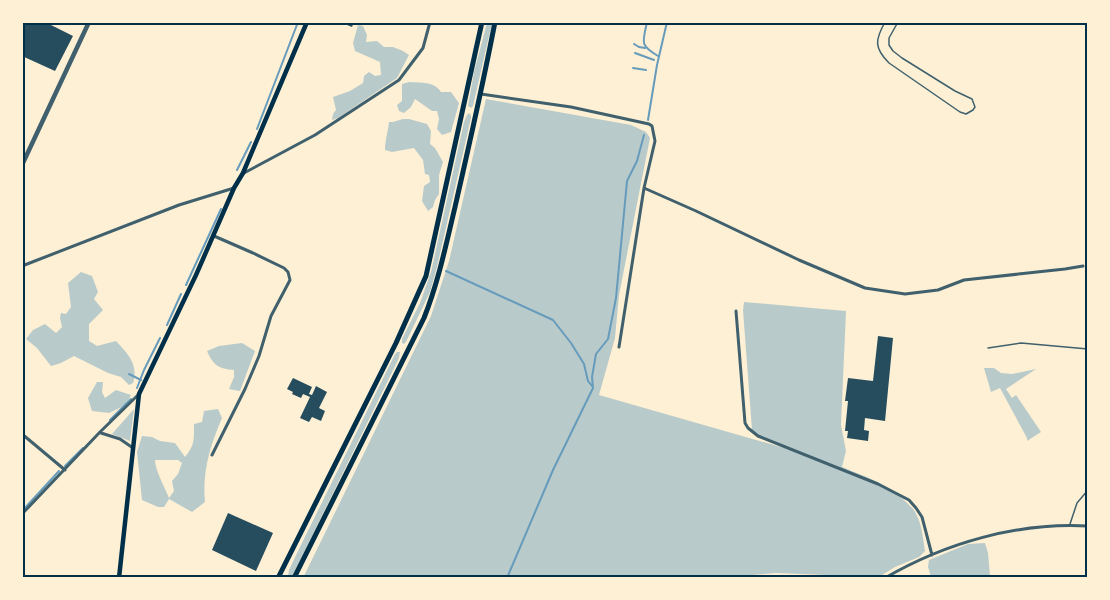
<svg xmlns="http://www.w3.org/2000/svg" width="1110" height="600" font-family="'Playfair Display',serif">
<rect width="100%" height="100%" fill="#fdf0d5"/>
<path fill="#b9caca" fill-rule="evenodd" d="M487,23H492L473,106L471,108L468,106L474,72Z
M358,25L363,26L367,35L366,42L377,41L384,47H393L403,51L409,55L397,78L338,118L332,120L333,114L336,110L333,97L350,91L363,83L364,76L369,72L375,76L381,75L380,62L355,51L353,43Z
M409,82C421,83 434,81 441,92H451L459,103L451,132L442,135L437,129L439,119L437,111H432L415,99L411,107L404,113L399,111L397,105L402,101V84Z
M486,99L631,125L646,132L650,138L619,295L615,338L599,395L788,449L758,436L752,430L743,310L744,302L846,311L841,425L846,451L842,467C866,477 889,484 907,503C910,506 915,510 916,514C922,524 923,539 925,551L919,557L895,567L877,578H852L851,576L776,573L719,578H303L431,316L449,261Z
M469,113L471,115V118L437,267L430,292L406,342L404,344L402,343V339L420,303L431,272L464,122L467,115Z
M403,119H409L427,124L431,131L430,144L435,148L443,162L439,175V194L435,200L433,207L428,211L422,201L424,186L430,182L429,175L425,174L423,160L414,148L392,152L385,150C385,140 388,132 389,122H393Z
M81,272L92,276L98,292L94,299L103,310L89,324V341L97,346L116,341C127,353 139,364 133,383L129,385L121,377L108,373L74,356L61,363L51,366L37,348L26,339L33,330L45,324L56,333L62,327L60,318L61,313L66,314L71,307L68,283Z
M242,343L255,351L240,391L229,389L234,377V370C219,369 213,365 207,351L219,346Z
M397,352H400L399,358L293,575L291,577H288L289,570L299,549L395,354Z
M984,368H994L1001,373L1012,374L1036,369L1006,389L1012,398L1016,395L1041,432L1027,441V438L1000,388L991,392Z
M97,382H103L102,392L105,398L116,390L131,395L126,405L109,413L92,411L88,398Z
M134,409L130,441L112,434Z
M218,409L222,418C210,446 202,472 205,502L192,512L169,499L164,507H158L142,500L137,452L142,436L152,437L160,441L175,443L185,457C195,445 194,439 194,424L202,422L204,411ZM155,460H178L182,463L178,474L172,481L174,491L169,498C165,488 155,470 155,460Z
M985,543L988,553L990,576L984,578L931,577L928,567L929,560L968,544Z"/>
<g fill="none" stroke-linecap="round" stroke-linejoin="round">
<path stroke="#669bbc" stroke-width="2" d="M647,22C643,42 639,45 658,56
M649,22L651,23
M634,44L639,47L645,48
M635,53L654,60
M633,68L646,70
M648,120L657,65L667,22
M257,129L298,22
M237,170L251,142
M446,271L553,320L571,343L584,364L588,381L592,386
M186,285L221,209
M167,325L181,294
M129,374L141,380
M137,388L144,370L160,338
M593,388L592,377L596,354L608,339L616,298L627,181L637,161L644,135
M110,420L131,399
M65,466L83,448
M22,511L59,471
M507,578L553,470L593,388"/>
</g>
<path fill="#264d5e" d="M22,22H45L73,36L55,71L22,56Z
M340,22H354L352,27Z
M878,336L893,338L885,421L865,418L864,430L869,431L868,441L847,438L848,431H845L848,401H845L848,378L873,381Z
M293,378L312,387L309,394L312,395L316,386L327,392L319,408L325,411L321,421L312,417L309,422L300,418L310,397L303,394L301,398L292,394L293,392L287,389Z
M228,513L273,533L256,571L212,550Z"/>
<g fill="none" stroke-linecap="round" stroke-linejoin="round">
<path stroke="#3f606c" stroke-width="1.5" d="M885,22C875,40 874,48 889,63L960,112L966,114L973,110L975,107L972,99L955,91L902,58L893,51L889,45V38L898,22
M988,348L1021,343L1088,349
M1070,524L1077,503L1088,490"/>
<path stroke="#3f606c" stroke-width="3" d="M481,94L571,107L649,124L652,126L655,141L644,188L696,211L799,260L865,288L905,294L938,290L964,280L1065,269L1083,266
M244,173L315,135L399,80L423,48L430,22
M22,266L179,205L234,188
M736,311L745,423L748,428L758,436L878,484L909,500L916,508L922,517L932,555
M619,347L644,188
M101,433L120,439L133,448
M22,434L65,470
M212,455L245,389L259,356L271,316L290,280L288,272L284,268L253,253L214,236
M22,514L100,432L138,395
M885,578C945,543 1018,522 1088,526"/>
<path stroke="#3f606c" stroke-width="4.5" d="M22,165L89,22"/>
<path stroke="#003049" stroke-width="4.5" d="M119,578L139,394L196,275L234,188L243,173L307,22"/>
<path stroke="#003049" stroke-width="5" d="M278,578L396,343L426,276L482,22
M294,578L424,318C438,283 446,245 455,207C469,146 483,84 495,22"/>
</g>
<rect width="1110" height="600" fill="none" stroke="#fdf0d5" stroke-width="48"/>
<rect x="24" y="24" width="1062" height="552" fill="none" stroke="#003049" stroke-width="2"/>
</svg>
